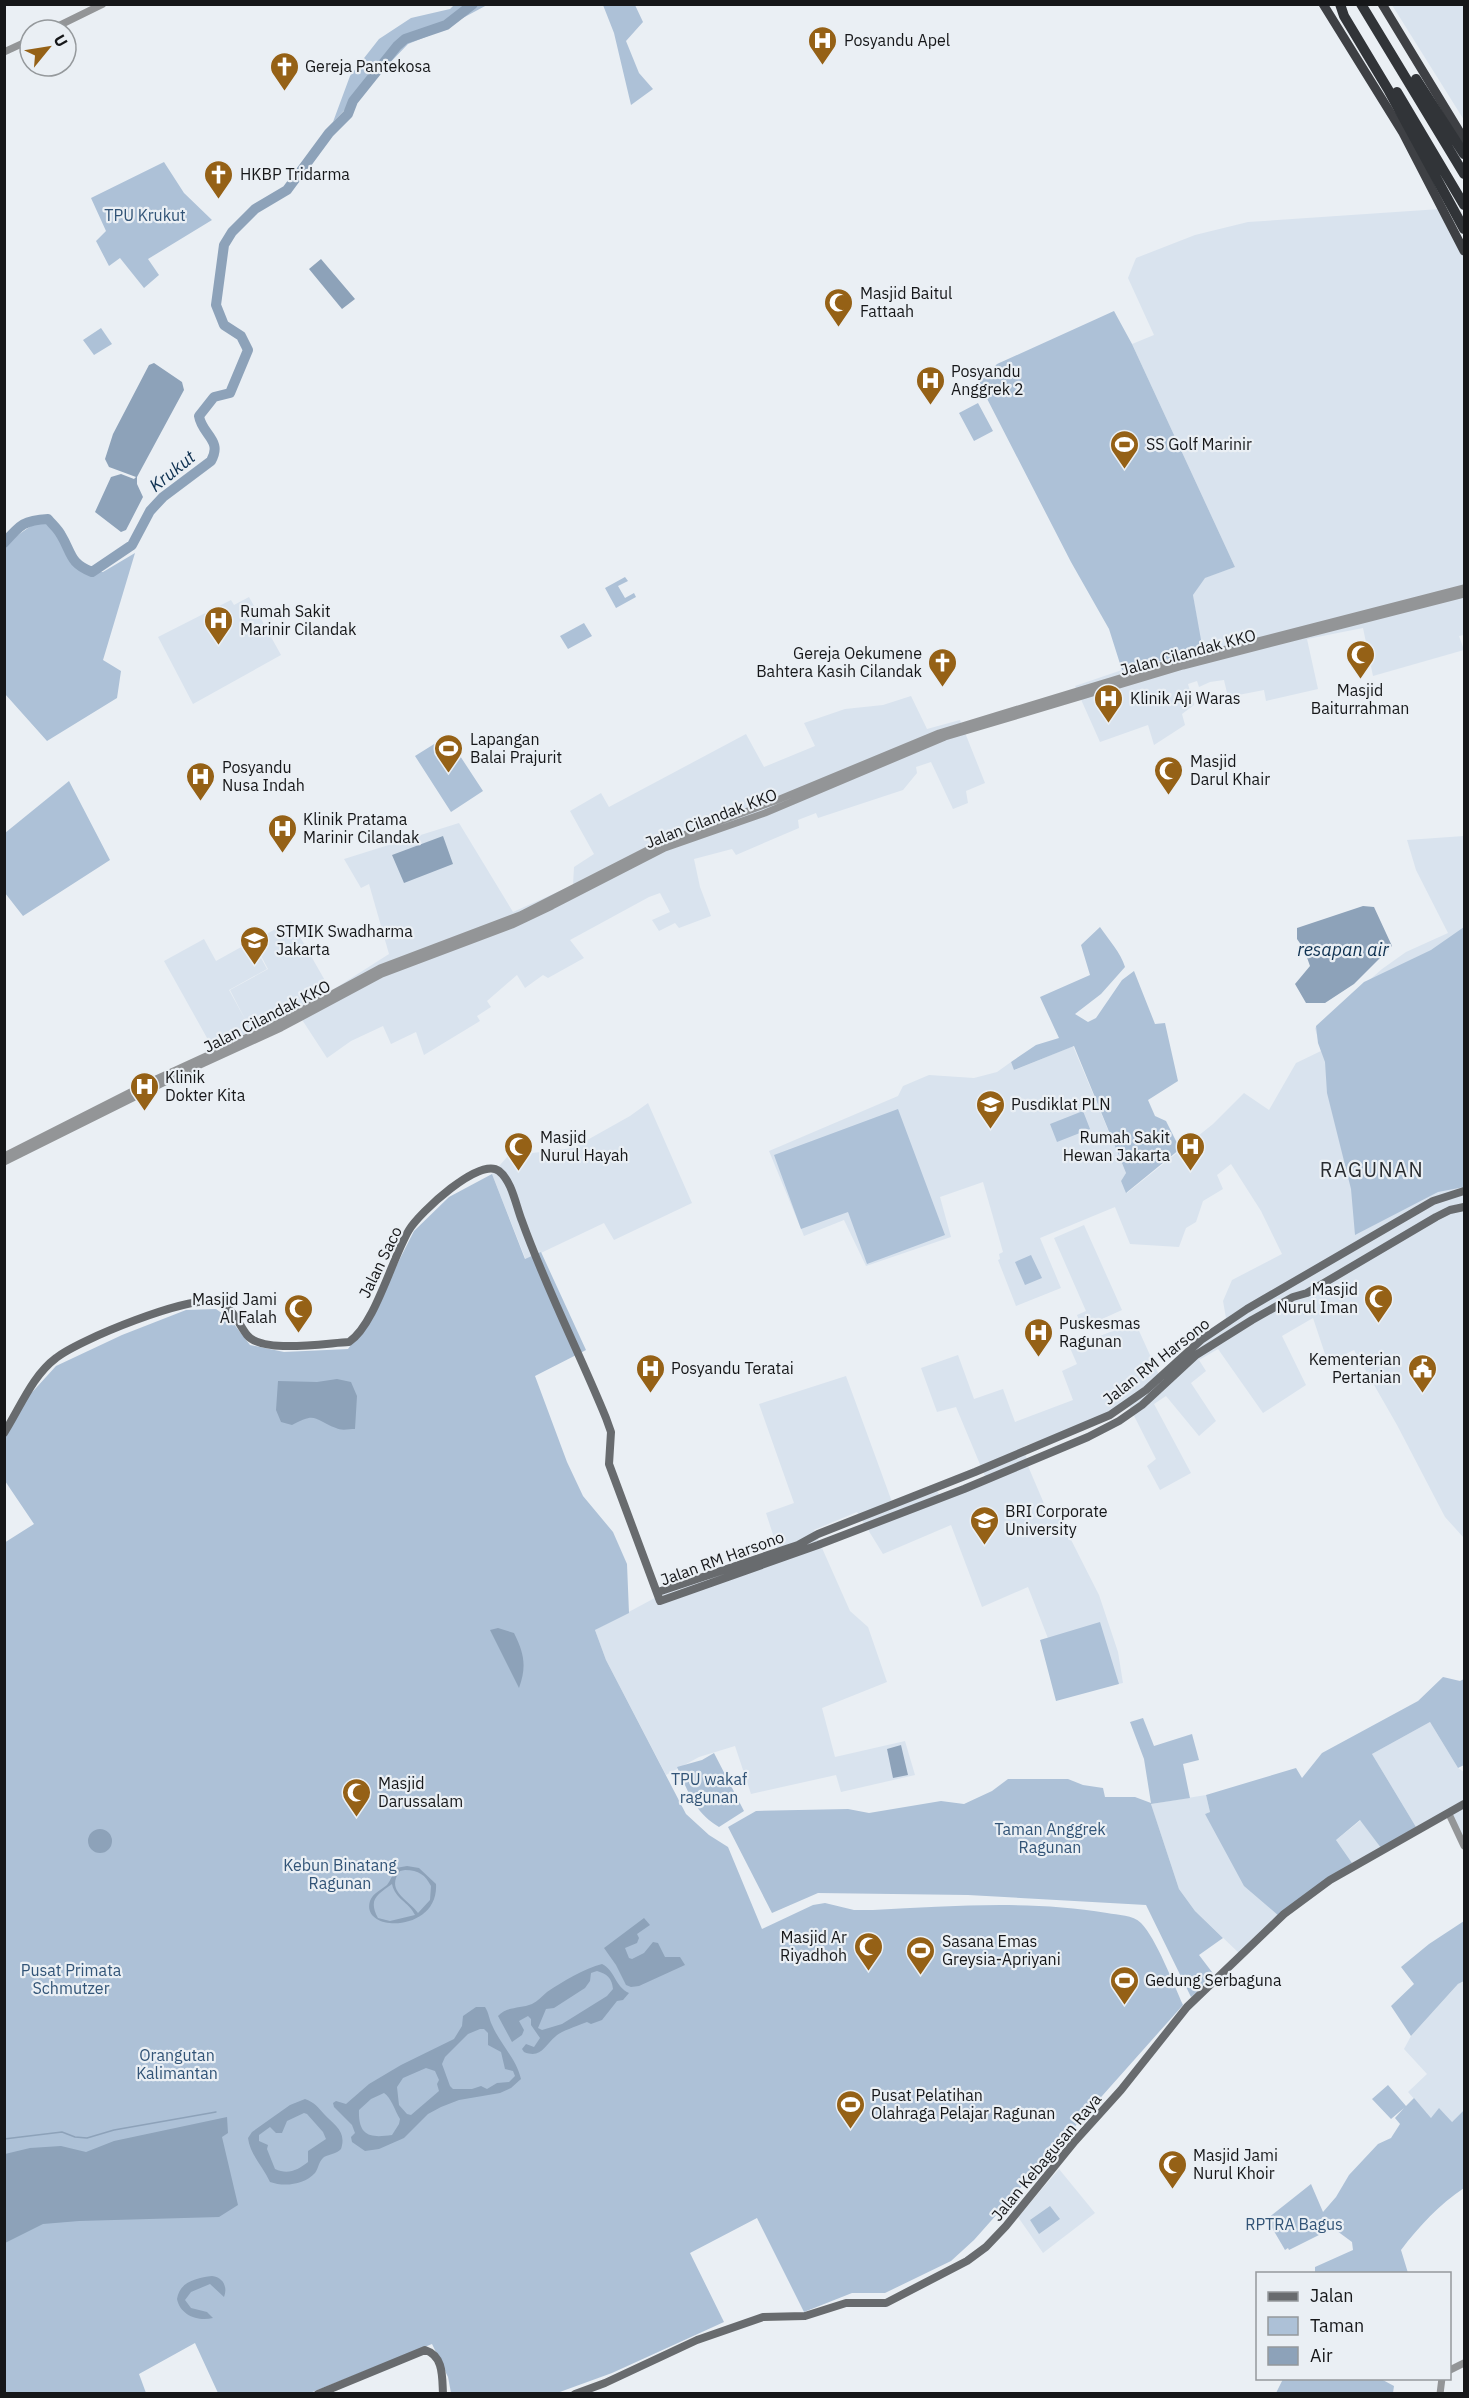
<svg xmlns="http://www.w3.org/2000/svg" width="1469" height="2398" font-family="'IBM Plex Sans',sans-serif">
<rect width="100%" height="100%" fill="#eaeff4"/>
<path fill="#d9e3ee" d="M1392,5H1464V120Z
M1440,209L1464,258V635L1459,636L1464,650L1373,676L1363,628L1307,639L1318,689L1266,701L1264,690L1228,697L1224,680L1210,682L1199,687L1197,681L1188,684L1194,705L1182,714L1185,725L1154,745L1148,725L1100,742L1075,686L1122,670L1202,651L1193,595L1204,578L1235,567L1132,344L1154,335L1128,278L1136,258L1195,235L1248,222Z
M249,597L281,655L193,704L158,637L231,600L234,605Z
M911,696L927,729L960,720L985,783L966,791L968,803L953,809L931,762L916,767L917,773L903,790L818,818L816,813L798,820L799,828L736,855L732,849L694,859L700,887L711,916L679,928L675,923L659,931L652,920L670,912L660,893L649,897L570,940L584,958L548,978L543,975L525,988L517,975L487,1001L491,1007L477,1016L480,1021L424,1055L416,1032L391,1044L383,1026L351,1041L327,1058L297,1012L216,1054L164,961L204,939L216,961L252,941L267,969L229,990L246,1021L230,990L268,969L253,941L291,921L331,991L389,954L369,884L361,888L344,859L459,823L513,912L573,885L574,867L594,854L570,811L601,793L609,807L746,734L764,767L815,746L804,723L845,709L883,705Z
M1464,836V1538L1445,1517L1397,1425L1354,1350L1328,1363L1313,1318L1282,1336L1306,1385L1263,1413L1218,1349L1199,1360L1206,1371L1191,1383L1216,1421L1199,1436L1166,1396L1154,1404L1191,1473L1160,1490L1147,1466L1156,1459L1128,1404L1084,1426L1024,1446L1028,1466L1051,1520L1060,1518L1099,1595L1118,1652L1123,1683L1062,1696L1051,1646L1028,1587L982,1607L951,1525L883,1554L857,1512L814,1530L850,1611L868,1627L887,1682L822,1708L835,1757L905,1741L915,1775L841,1792L836,1775L751,1794L735,1746L699,1757L666,1775L606,1660L595,1630L694,1577L778,1550L766,1513L794,1503L759,1404L846,1376L892,1502L934,1485L942,1500L987,1481L956,1407L937,1412L921,1368L958,1355L974,1399L1003,1389L1015,1422L1073,1400L1062,1371L1077,1364L1070,1348L1135,1322L1159,1375L1194,1342L1226,1318L1223,1301L1232,1280L1282,1254L1261,1211L1231,1164L1217,1175L1223,1189L1203,1201L1196,1222L1186,1228L1179,1247L1130,1244L1115,1207L1040,1238L1061,1288L1016,1306L998,1260L1000,1259L999,1254L1003,1252L983,1182L940,1197L951,1237L866,1266L844,1220L804,1236L769,1151L898,1096L903,1086L929,1075L974,1078L997,1072L1011,1062L1015,1070L1073,1046L1126,1173L1121,1181L1127,1193L1213,1124L1244,1093L1269,1110L1296,1063L1321,1051L1315,1028L1382,969L1406,952L1448,933L1416,870L1407,840Z
M648,1103L692,1203L614,1240L604,1223L526,1260L492,1174L508,1156L573,1148L630,1116Z
M1084,1225L1122,1310L1082,1328L1077,1315L1086,1311L1054,1238Z
M1430,1722L1458,1768L1464,1772V1846L1447,1812L1416,1827L1372,1754Z
M1206,1795L1210,1812L1205,1814L1279,1916L1240,1954L1195,1911L1179,1889L1151,1804Z
M1361,1820L1381,1848L1352,1863L1336,1840Z
M1464,1981V2110L1452,2122L1431,2118L1408,2092L1427,2074L1404,2049L1411,2036L1458,1984Z
M1059,2169L1095,2213L1043,2253L1018,2217Z"/>
<path fill="#adc1d7" d="M455,4L487,5L433,34L408,44L333,122L350,76L379,39L411,18L450,9Z
M603,5H635L643,22L626,41L639,73L653,89L631,105L614,33Z
M164,162L184,193L212,220L148,259L159,275L144,288L120,258L109,266L96,241L106,231L91,198Z
M1114,311L1132,344L1235,567L1205,578L1193,595L1203,651L1122,670L1109,629L1071,562L979,383L997,364Z
M101,328L112,344L94,355L83,340Z
M978,403L993,431L974,441L959,413Z
M48,514L83,571L103,572L135,553L103,660L121,671L117,698L47,741L5,694L4,546L8,542Z
M625,577L628,581L618,586L625,598L634,593L636,597L616,608L605,588Z
M584,623L592,636L568,649L560,636Z
M447,736L483,791L451,812L415,756Z
M69,781L110,860L23,916L5,893V833Z
M1100,927C1108,939 1121,953 1125,967L1101,994L1075,1014L1088,1022L1096,1018L1122,980L1134,971L1155,1024L1165,1023L1178,1081L1148,1100L1155,1116L1166,1121L1180,1149L1126,1193L1121,1181L1126,1173L1074,1046L1014,1070L1011,1062L1036,1045L1059,1038L1040,997L1090,975L1081,945Z
M1464,927V1187L1438,1192L1355,1235L1351,1189L1327,1093L1325,1062L1318,1043L1316,1026L1364,982L1431,950Z
M898,1109L945,1235L867,1264L848,1212L801,1229L774,1155Z
M1083,1111L1090,1129L1057,1142L1050,1124Z
M492,1174L525,1259L541,1252L586,1350L535,1376L567,1462L583,1496L613,1532L627,1564L629,1613L595,1630L606,1660L686,1814L709,1835L728,1847L762,1929L813,1905L825,1903L854,1910H873C951,1906 1030,1900 1107,1913C1118,1915 1133,1915 1141,1923C1156,1938 1174,1985 1183,2005L974,2240L951,2261L885,2293H852L804,2312L757,2218L690,2253L724,2322L612,2373L557,2393H451L448,2377L432,2344L310,2393H218L195,2343L139,2374L146,2393H5L4,1543L34,1524L5,1481V1436L26,1399L56,1366L122,1335L186,1310L216,1309L230,1319L250,1345L284,1352L348,1349L371,1316L414,1231L449,1197Z
M1031,1255L1042,1278L1025,1285L1015,1262Z
M1100,1622L1119,1684L1056,1701L1040,1640Z
M1443,1677L1460,1681L1464,1679V1765L1458,1768L1430,1722L1372,1754L1416,1827L1381,1848L1360,1820L1336,1840L1352,1863L1314,1888L1279,1916L1244,1886L1205,1814L1210,1812L1206,1795L1296,1768L1302,1778L1322,1753L1418,1701Z
M1143,1718L1154,1746L1192,1734L1199,1760L1183,1764L1190,1798L1151,1804L1179,1889L1195,1911L1223,1938L1199,1955L1215,1976L1191,1997L1146,1905L968,1895L818,1893L772,1913L728,1827L756,1811L848,1809L869,1813L941,1801L964,1804L992,1791L1008,1779H1068L1083,1785L1103,1788L1105,1797H1135L1151,1803L1144,1759L1130,1722Z
M714,1753L744,1811L719,1827C694,1812 689,1793 677,1767L702,1760Z
M1464,1921V1981L1458,1984L1411,2036L1391,2006L1414,1984L1401,1967L1429,1944Z
M1388,2085L1406,2106L1414,2098L1431,2118L1439,2108L1452,2122L1464,2110V2188C1439,2205 1420,2225 1401,2250L1408,2273H1315V2267L1353,2250L1352,2242L1333,2228L1289,2250L1288,2248L1285,2250L1267,2219L1311,2184L1323,2212L1336,2197L1349,2175L1378,2144L1391,2138L1400,2124L1395,2118L1404,2108L1391,2119L1372,2099Z
M1050,2206L1060,2219L1039,2234L1030,2220Z
M1283,2379H1381L1394,2386L1393,2393H1276Z"/>
<path fill="#8da2b9" fill-rule="evenodd" d="M321,259L355,299L342,309L309,269Z
M154,363L182,382L184,390L137,477V484L143,497L126,530L121,532L95,512L111,477L121,474L134,479L136,477L109,467L105,459L113,434L149,365Z
M443,836L453,864L404,883L392,855Z
M1363,906L1374,907L1392,946L1354,984L1325,1003H1306L1295,984L1310,966L1304,949L1297,939V928Z
M337,1379L351,1382L357,1396L355,1429C349,1429 341,1431 336,1428C314,1420 317,1411 292,1425L281,1422L276,1410L278,1381L317,1382Z
M498,1628L514,1633C524,1653 527,1666 519,1688L490,1630Z
M901,1745L908,1775L893,1778L887,1749Z
M88 1841a12 12 0 1 1 24 0a12 12 0 1 1-24 0Z
M407,1866L419,1868L436,1884C439,1933 360,1933 370,1901C373,1893 381,1890 387,1885C391,1880 393,1873 396,1868ZM405,1870C419,1870 425,1875 431,1886L430,1900L418,1913C408,1899 385,1891 400,1871ZM392,1884C395,1899 409,1902 415,1915L390,1921L378,1918C368,1899 377,1895 392,1884Z
M644,1918L650,1925L637,1934L639,1938L637,1943L625,1948L629,1958L632,1959L644,1953L653,1942L658,1943L665,1957H680L685,1965L639,1986L631,1987L626,1985L616,1965L604,1948Z
M602,1964C615,1970 615,1987 629,1993L623,2000L617,2001L602,2020L591,2024L587,2022C580,2025 561,2031 556,2036C544,2046 541,2059 524,2052L522,2049L526,2044L534,2047L540,2038L531,2025V2019L528,2016L519,2021L524,2030L522,2035L512,2042L498,2016C507,2006 520,2009 532,2004C538,2001 542,1996 547,1992C562,1982 585,1968 602,1964ZM597,1971C607,1974 612,1978 613,1989L607,1996L562,2024L542,2030L538,2028L546,2009L554,2008L585,1988L590,1981L591,1973Z
M476,2007H485C489,2013 489,2019 492,2025C500,2044 516,2058 521,2079L511,2088L500,2093L459,2100L441,2107L428,2114L404,2138L379,2149L365,2151L352,2142L351,2137L355,2133L352,2125L334,2107L333,2103L336,2101L346,2104L369,2084L401,2065L454,2039L462,2026L463,2016ZM480,2029H484L488,2033V2045L501,2052L505,2069L513,2071L515,2076L509,2082L497,2083L487,2089L481,2086L472,2089H453L450,2086L442,2064L445,2057L468,2034ZM426,2068L435,2071L439,2080L437,2084L439,2091L411,2115L407,2114L399,2105L397,2087L403,2078ZM384,2093C391,2097 395,2111 400,2119L399,2124L392,2135C371,2138 358,2137 359,2110L371,2099Z
M305,2099C314,2102 318,2107 324,2114C334,2125 347,2131 341,2149C336,2154 330,2154 324,2157C318,2162 319,2168 315,2173C304,2185 284,2187 270,2182C263,2166 250,2155 248,2138L252,2132L290,2105ZM304,2113L307,2114L323,2132L326,2139L308,2151V2162C298,2170 288,2175 275,2169L267,2149L268,2145L259,2141V2135L270,2127L276,2133H282L287,2121Z
M227,2117L228,2133L222,2137L238,2205L219,2217L79,2221L43,2224L5,2243V2154L30,2148L61,2146L86,2152L114,2141Z
M212,2276C223,2277 228,2287 224,2297L210,2284L191,2292L185,2300L191,2308L207,2312L213,2318C198,2322 180,2315 177,2299C180,2281 197,2278 212,2276Z"/>
<g fill="none" stroke-linecap="round" stroke-linejoin="round">
<path stroke="#8da2b9" stroke-width="1.5" d="M4,2139L62,2132L75,2137L87,2138L114,2130L216,2112"/>
<path stroke="#8da2b9" stroke-width="10" d="M4,543C20,525 24,520 48,519C52,524 58,529 61,535C72,553 69,563 92,572L132,545L150,511L163,497L211,461C223,440 202,435 199,416L214,397L230,393L248,350L241,336L224,325L216,305L224,245L232,232L255,209L287,190L329,133L348,114L353,101L397,46L405,39L446,25L473,4"/>
<path stroke="#939597" stroke-width="7" d="M50,30L103,4
M4,52L30,40
M4,1156L154,1080L278,1023L380,968L520,915L659,844L775,801L939,733L1156,667L1464,588
M4,1162L189,1070L281,1028L382,974L512,925L552,906L665,848L765,813L945,737L1183,666L1464,594
M1449,1814L1464,1846
M1450,2370L1464,2363
M1440,2394L1442,2378"/>
<path stroke="#686b6e" stroke-width="8" d="M4,1433C20,1408 32,1376 56,1358C78,1340 191,1294 217,1302C234,1308 237,1322 247,1335C262,1354 326,1343 349,1342C375,1325 392,1258 409,1230C419,1213 480,1156 499,1171C512,1181 516,1206 522,1221C546,1288 579,1352 606,1418L611,1432L609,1464L660,1601L818,1545L964,1489L1088,1437L1119,1421L1142,1405L1196,1355L1252,1320L1293,1297L1307,1293L1436,1217L1450,1210L1464,1207
M658,1592L798,1545L818,1534L975,1472L1110,1415L1146,1390L1201,1340L1247,1309L1433,1201L1464,1191
M318,2394L425,2350C444,2356 442,2377 443,2394
M575,2394L605,2383L697,2340L763,2317L805,2316L846,2303H886L967,2261L986,2247L1006,2226L1075,2141L1121,2090L1187,2007L1284,1914L1330,1880L1464,1804"/>
<path stroke="#3e4044" stroke-width="9" d="M1323,4L1403,133L1464,251
M1382,4L1464,139"/>
<path stroke="#313438" stroke-width="10" d="M1340,4L1344,16L1389,91L1464,229
M1361,4L1464,174
M1416,79L1464,154
M1397,92L1464,205"/>
</g>
<defs>
<symbol id="hospital-pin" viewBox="-11 -11 22 30"><path d="M0 17L-7.5 6A9.5 9.5 0 1 1 7.5 6Z" fill="#956116" stroke="#eaeff4"/><path d="M-5-5h3v3.5h4V-5h3V5h-3V1.5h-4V5h-3Z" fill="#fff"/></symbol>
<symbol id="church-pin" viewBox="-11 -11 22 30"><path d="M0 17L-7.5 6A9.5 9.5 0 1 1 7.5 6Z" fill="#956116" stroke="#eaeff4"/><path d="M-1.2-6h2.4v3.5h3.3v2.4h-3.3V6h-2.4V-.1h-3.3v-2.4h3.3Z" fill="#fff"/></symbol>
<symbol id="mosque-pin" viewBox="-11 -11 22 30"><path d="M0 17L-7.5 6A9.5 9.5 0 1 1 7.5 6Z" fill="#956116" stroke="#eaeff4"/><path d="M3.5-4.9A6 6 0 1 0 3.5 4.9A5 5 0 1 1 3.5-4.9Z" fill="#fff"/></symbol>
<symbol id="stadium-pin" viewBox="-11 -11 22 30"><path d="M0 17L-7.5 6A9.5 9.5 0 1 1 7.5 6Z" fill="#956116" stroke="#eaeff4"/><path d="M0-5a6.5 5 0 1 0 0 10a6.5 5 0 1 0 0-10ZM-3.5-1.8h7v3.6h-7Z" fill="#fff"/></symbol>
<symbol id="university-pin" viewBox="-11 -11 22 30"><path d="M0 17L-7.5 6A9.5 9.5 0 1 1 7.5 6Z" fill="#956116" stroke="#eaeff4"/><path d="M0-5L7-2L0 1L-7-2ZM-4 1L0 2.5L4 1V4Q0 6-4 4Z" fill="#fff"/></symbol>
<symbol id="civic-pin" viewBox="-11 -11 22 30"><path d="M0 17L-7.5 6A9.5 9.5 0 1 1 7.5 6Z" fill="#956116" stroke="#eaeff4"/><path d="M-.6-6.5H3V-4.5H.6V-3L4-1V1h2V6H-6V1h2V-1L-.6-3ZM-1.2 2.5V6h2.4V2.5Z" fill="#fff"/></symbol>
</defs>
<g fill-rule="evenodd">
<use href="#hospital-pin" x="806" y="24" width="33" height="45"/>
<use href="#church-pin" x="268" y="50" width="33" height="45"/>
<use href="#church-pin" x="202" y="158" width="33" height="45"/>
<use href="#mosque-pin" x="822" y="286" width="33" height="45"/>
<use href="#hospital-pin" x="914" y="364" width="33" height="45"/>
<use href="#stadium-pin" x="1108" y="428" width="33" height="45"/>
<use href="#hospital-pin" x="202" y="604" width="33" height="45"/>
<use href="#mosque-pin" x="1344" y="638" width="33" height="45"/>
<use href="#church-pin" x="926" y="646" width="33" height="45"/>
<use href="#hospital-pin" x="1092" y="682" width="33" height="45"/>
<use href="#stadium-pin" x="432" y="732" width="33" height="45"/>
<use href="#mosque-pin" x="1152" y="754" width="33" height="45"/>
<use href="#hospital-pin" x="184" y="760" width="33" height="45"/>
<use href="#hospital-pin" x="266" y="812" width="33" height="45"/>
<use href="#university-pin" x="238" y="924" width="33" height="45"/>
<use href="#hospital-pin" x="128" y="1070" width="33" height="45"/>
<use href="#university-pin" x="974" y="1088" width="33" height="45"/>
<use href="#mosque-pin" x="502" y="1130" width="33" height="45"/>
<use href="#hospital-pin" x="1174" y="1130" width="33" height="45"/>
<use href="#mosque-pin" x="1362" y="1282" width="33" height="45"/>
<use href="#mosque-pin" x="282" y="1292" width="33" height="45"/>
<use href="#hospital-pin" x="1022" y="1316" width="33" height="45"/>
<use href="#hospital-pin" x="634" y="1352" width="33" height="45"/>
<use href="#civic-pin" x="1406" y="1352" width="33" height="45"/>
<use href="#university-pin" x="968" y="1504" width="33" height="45"/>
<use href="#mosque-pin" x="340" y="1776" width="33" height="45"/>
<use href="#mosque-pin" x="852" y="1930" width="33" height="45"/>
<use href="#stadium-pin" x="904" y="1934" width="33" height="45"/>
<use href="#stadium-pin" x="1108" y="1964" width="33" height="45"/>
<use href="#stadium-pin" x="834" y="2088" width="33" height="45"/>
<use href="#mosque-pin" x="1156" y="2148" width="33" height="45"/>
</g>
<g text-anchor="middle" dominant-baseline="central" stroke-width="4.5" stroke-linejoin="round" paint-order="stroke">
<g font-size="16" fill="#161719" stroke="#eaeff4" text-anchor="start">
<text x="844" y="40">Posyandu Apel</text>
<text x="305" y="66">Gereja Pantekosa</text>
<text x="240" y="174">HKBP Tridarma</text>
<text x="860" y="293">Masjid Baitul<tspan x="860" dy="18">Fattaah</tspan></text>
<text x="951" y="371">Posyandu<tspan x="951" dy="18">Anggrek 2</tspan></text>
<text x="1146" y="444">SS Golf Marinir</text>
<text x="240" y="611">Rumah Sakit<tspan x="240" dy="18">Marinir Cilandak</tspan></text>
<text x="922" y="653" text-anchor="end">Gereja Oekumene<tspan x="922" dy="18">Bahtera Kasih Cilandak</tspan></text>
<text x="1360" y="690" text-anchor="middle">Masjid<tspan x="1360" dy="18">Baiturrahman</tspan></text>
<text x="1130" y="698">Klinik Aji Waras</text>
<text x="470" y="739">Lapangan<tspan x="470" dy="18">Balai Prajurit</tspan></text>
<text x="1190" y="761">Masjid<tspan x="1190" dy="18">Darul Khair</tspan></text>
<text x="222" y="767">Posyandu<tspan x="222" dy="18">Nusa Indah</tspan></text>
<text x="303" y="819">Klinik Pratama<tspan x="303" dy="18">Marinir Cilandak</tspan></text>
<text x="276" y="931">STMIK Swadharma<tspan x="276" dy="18">Jakarta</tspan></text>
<text x="165" y="1077">Klinik<tspan x="165" dy="18">Dokter Kita</tspan></text>
<text x="1011" y="1104">Pusdiklat PLN</text>
<text x="540" y="1137">Masjid<tspan x="540" dy="18">Nurul Hayah</tspan></text>
<text x="1170" y="1137" text-anchor="end">Rumah Sakit<tspan x="1170" dy="18">Hewan Jakarta</tspan></text>
<text x="1358" y="1289" text-anchor="end">Masjid<tspan x="1358" dy="18">Nurul Iman</tspan></text>
<text x="277" y="1299" text-anchor="end">Masjid Jami<tspan x="277" dy="18">Al Falah</tspan></text>
<text x="1059" y="1323">Puskesmas<tspan x="1059" dy="18">Ragunan</tspan></text>
<text x="1401" y="1359" text-anchor="end">Kementerian<tspan x="1401" dy="18">Pertanian</tspan></text>
<text x="671" y="1368">Posyandu Teratai</text>
<text x="1005" y="1511">BRI Corporate<tspan x="1005" dy="18">University</tspan></text>
<text x="378" y="1783">Masjid<tspan x="378" dy="18">Darussalam</tspan></text>
<text x="847" y="1937" text-anchor="end">Masjid Ar<tspan x="847" dy="18">Riyadhoh</tspan></text>
<text x="942" y="1941">Sasana Emas<tspan x="942" dy="18">Greysia-Apriyani</tspan></text>
<text x="1145" y="1980">Gedung Serbaguna</text>
<text x="871" y="2095">Pusat Pelatihan<tspan x="871" dy="18">Olahraga Pelajar Ragunan</tspan></text>
<text x="1193" y="2155">Masjid Jami<tspan x="1193" dy="18">Nurul Khoir</tspan></text>
</g>
<g font-size="16" fill="#325477" stroke="#eaeff4">
<text x="145" y="215">TPU Krukut</text>
<text x="709" y="1779">TPU wakaf<tspan x="709" dy="18">ragunan</tspan></text>
<text x="1050" y="1829">Taman Anggrek<tspan x="1050" dy="18">Ragunan</tspan></text>
<text x="340" y="1865">Kebun Binatang<tspan x="340" dy="18">Ragunan</tspan></text>
<text x="71" y="1970">Pusat Primata<tspan x="71" dy="18">Schmutzer</tspan></text>
<text x="177" y="2055">Orangutan<tspan x="177" dy="18">Kalimantan</tspan></text>
<text x="1294" y="2224">RPTRA Bagus</text>
</g>
<g font-size="16" fill="#161719" stroke="#eaeff4">
<text transform="translate(1188 652) rotate(-15)">Jalan Cilandak KKO</text>
<text transform="translate(711 818) rotate(-21)">Jalan Cilandak KKO</text>
<text transform="translate(267 1016) rotate(-27)">Jalan Cilandak KKO</text>
<text transform="translate(380 1262) rotate(-64)">Jalan Saco</text>
<text transform="translate(1156 1361) rotate(-38)">Jalan RM Harsono</text>
<text transform="translate(722 1558) rotate(-20)">Jalan RM Harsono</text>
<text transform="translate(1046 2157) rotate(-50)">Jalan Kebagusan Raya</text>
</g>
<g font-size="18" font-style="italic" fill="#0d3050" stroke="#eaeff4">
<text transform="translate(172 471) rotate(-39)">Krukut</text>
<text x="1343" y="949">resapan air</text>
</g>
<g font-size="20" letter-spacing="1.5" fill="#292c30" stroke="#eaeff4">
<text x="1372" y="1169">RAGUNAN</text>
</g>
</g>
<rect width="1469" height="2398" fill="none" stroke="#161719" stroke-width="12"/>
<rect x="1256" y="2272" width="195" height="108" fill="#eaeff4" stroke="#95999c" stroke-width="1.5"/>
<rect x="1268" y="2292" width="30" height="9" fill="#686b6e" stroke="#95999c" stroke-width="1.5"/>
<text x="1310" y="2302" font-size="18" fill="#161719">Jalan</text>
<rect x="1268" y="2317" width="30" height="18" fill="#adc1d7" stroke="#95999c" stroke-width="1.5"/>
<text x="1310" y="2332" font-size="18" fill="#161719">Taman</text>
<rect x="1268" y="2347" width="30" height="18" fill="#8da2b9" stroke="#95999c" stroke-width="1.5"/>
<text x="1310" y="2362" font-size="18" fill="#161719">Air</text>
<g transform="translate(48 48) rotate(60)"><circle r="28" fill="#eaeff4" stroke="#95999c" stroke-width="1.5"/>
<path d="M0-4.5L10 22L0 15L-10 22Z" fill="#956116"/>
<text y="-9" font-size="16" font-weight="bold" text-anchor="middle" fill="#161719">U</text>
</g>
</svg>
